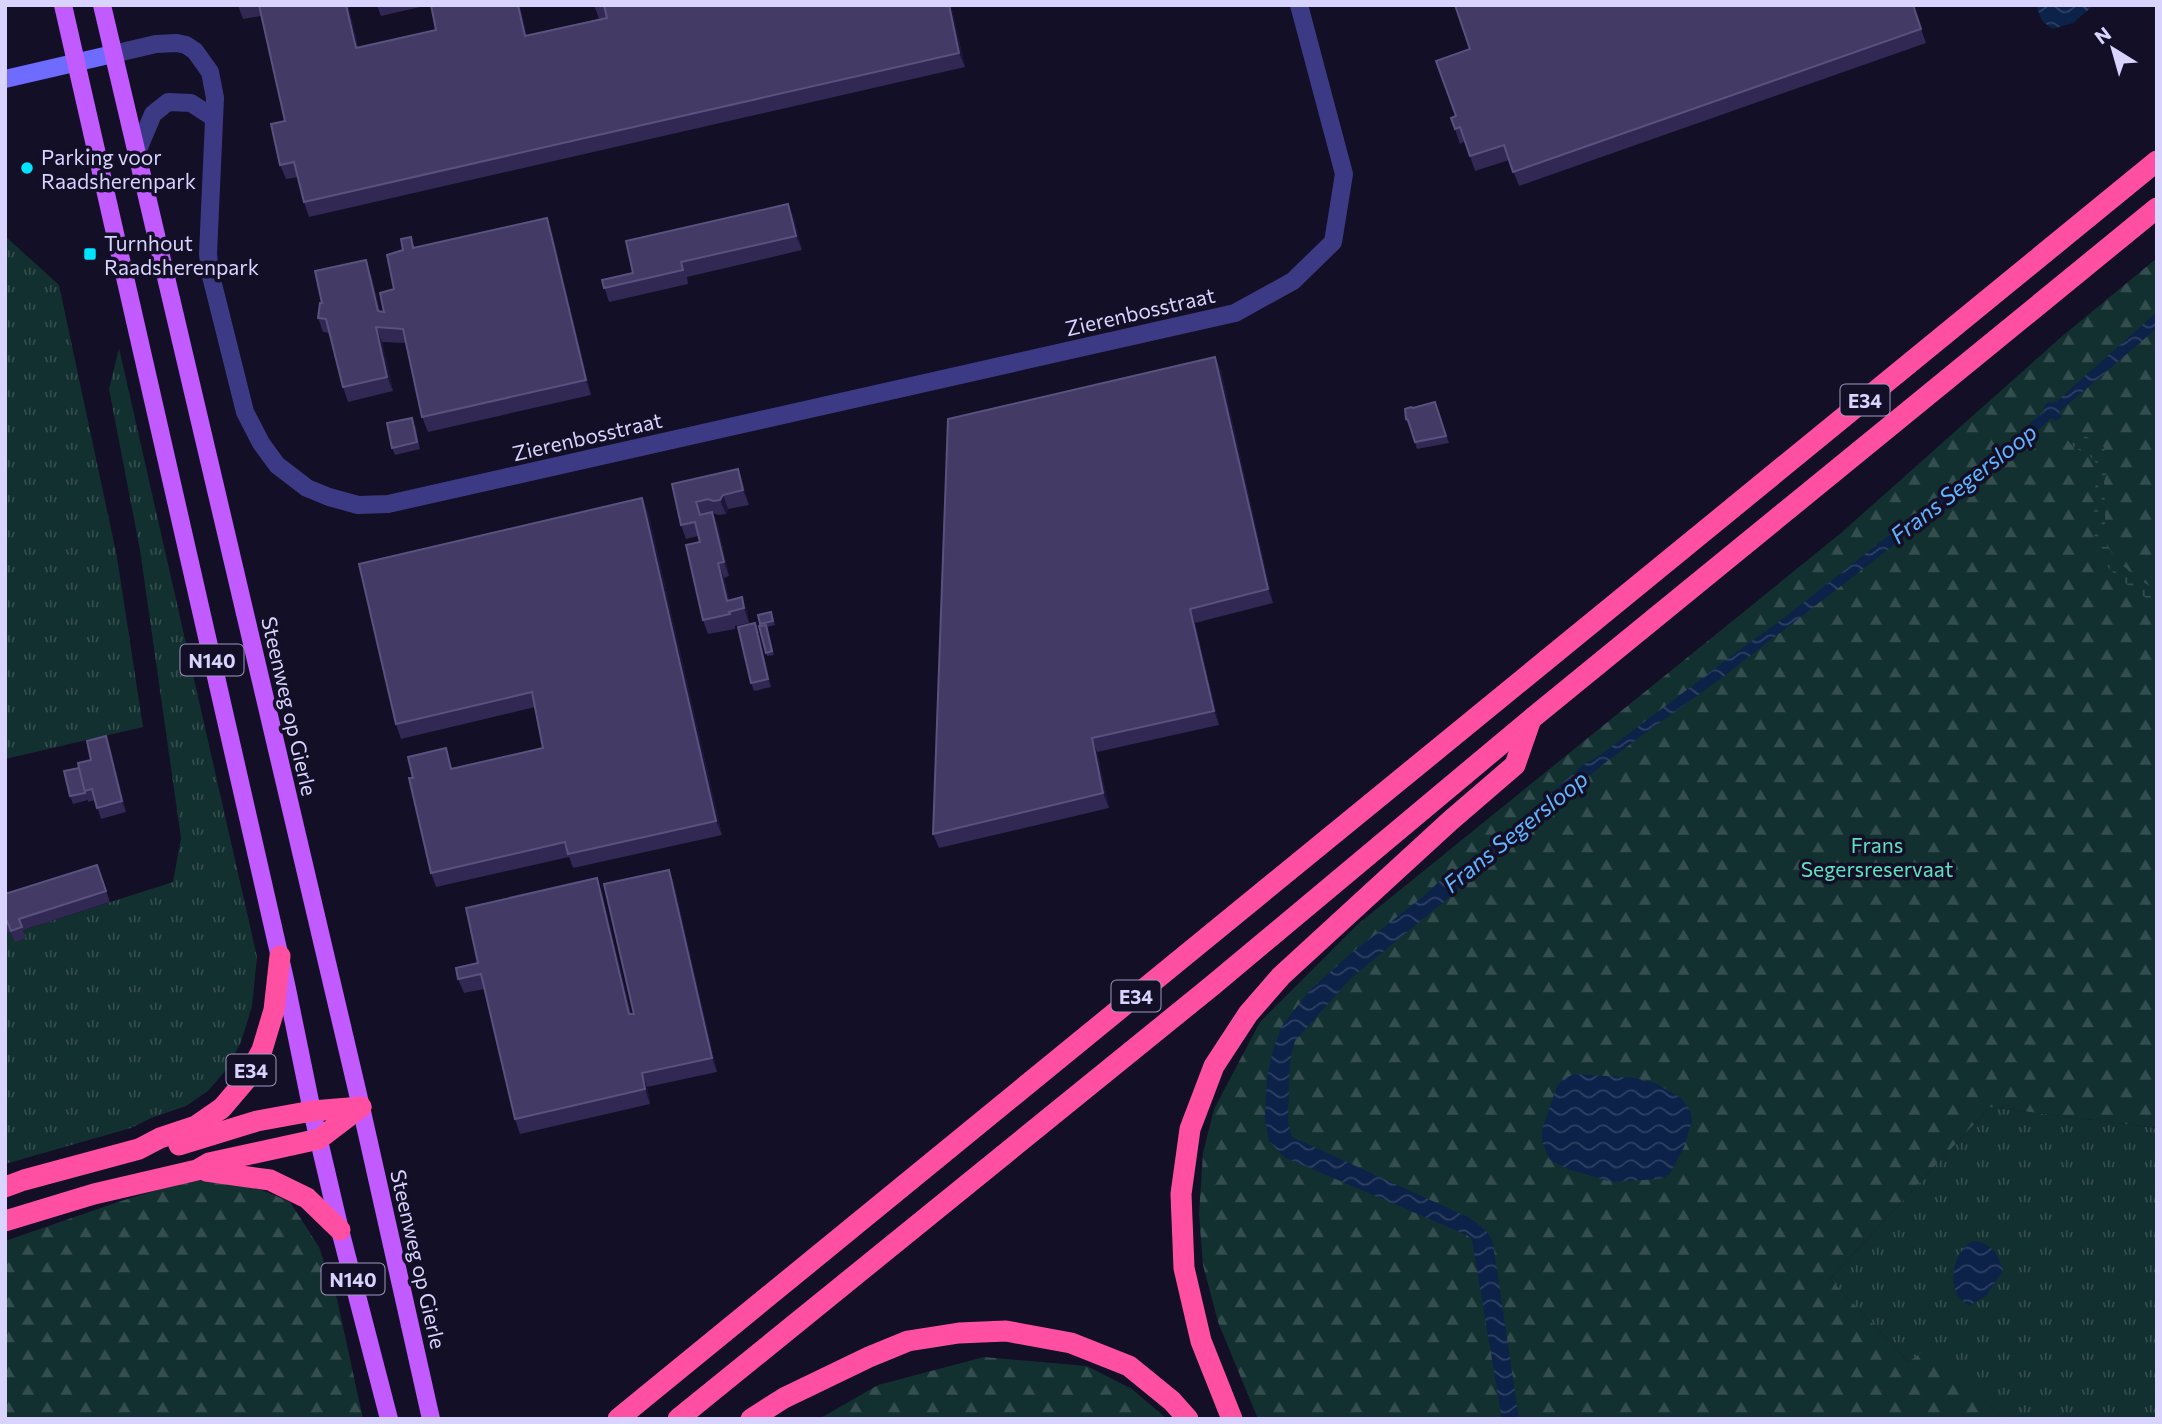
<svg xmlns="http://www.w3.org/2000/svg" width="2162" height="1424" viewBox="0 0 2162 1424" font-family="Commissioner,sans-serif">
  <defs>
    <pattern id="grass-tufts" width="24" height="20" patternUnits="userSpaceOnUse" patternTransform="scale(1.75)"><rect width="24" height="20" fill="#12302f"/><path d="M3 7l-1-3M5 7V3M7 7l1-3M15 17l-1-3M17 17v-4M19 17l1-3" fill="none" stroke="#344d4e"/></pattern>
    <pattern id="forest-firs" width="22" height="20" patternUnits="userSpaceOnUse" patternTransform="scale(1.75)"><rect width="22" height="20" fill="#12302f"/><path d="M5 1l3.5 6h-7zM16 11l3.5 6h-7z" fill="#344d4e"/></pattern>
    <pattern id="wetland-marsh" width="20" height="14" patternUnits="userSpaceOnUse" patternTransform="scale(1.75)"><rect width="20" height="14" fill="#12302f"/><path d="M1 5h8M5 5V1M11 12h8M15 12V8" fill="none" stroke="#344d4e"/></pattern>
    <pattern id="water-waves" width="16" height="10" patternUnits="userSpaceOnUse" patternTransform="scale(1.75)"><rect width="16" height="10" fill="#0c2248"/><path d="M0 5q4-4 8 0t8 0" fill="none" stroke="#2f4163"/></pattern>
  </defs>
  <rect width="100%" height="100%" fill="#130f26"/>
  <g fill="url(#grass-tufts)">
    <polygon points="5,236 59,285 117,557 143,727 5,759"/>
    <polygon points="119,348 257,957 252,1006 241,1042 227,1069 208,1091 186,1106 151,1118 131,1128 5,1164 5,933 10,932 15,941 25,938 23,930 173,882 181,838 140,550 109,389"/>
    <polygon points="1990,1107 2157,1128 2157,1419 2004,1419 1930,1346 1909,1362 1830,1279"/>
  </g>
  <g fill="url(#forest-firs)">
    <polygon points="2157,258 2157,1128 1990,1107 1830,1279 1909,1362 1930,1345 2004,1419 1258,1419 1218,1322 1203,1265 1199,1214 1203,1153 1214,1109 1260,1022 1358,924 1841,533 2060,338"/>
    <polygon points="237,1179 290,1202 319,1247 337,1299 363,1419 5,1419 5,1241 118,1202 186,1181"/>
    <polygon points="984,1357 1087,1366 1132,1389 1167,1419 819,1419 878,1385"/>
  </g>
  <path fill="url(#wetland-marsh)" d="M2073,429L2104,447L2107,470L2104,482L2106,544C2118,565 2137,578 2157,591V606C2140,593 2108,574 2099,554C2089,532 2096,489 2097,465C2089,449 2071,453 2065,434Z"/>
  <g fill="url(#water-waves)">
    <polygon points="2036,5 2094,5 2073,23 2052,29 2042,21"/>
    <polygon points="2157,312 2157,328 2059,412 2062,417 2056,421 2051,418 2016,451 1724,676 1610,759 1469,871 1457,891 1351,978 1295,1041 1291,1055 1289,1076 1288,1122 1292,1137 1472,1219 1488,1233 1493,1243 1519,1419 1502,1419 1472,1240 1467,1235 1284,1157 1269,1141 1265,1120 1267,1077 1273,1050 1282,1026 1291,1014 1311,989 1355,950 1426,894 1443,878 1471,860 1517,823 1582,766 1603,753 1749,643 1780,621 1959,480 1987,462 2044,411 2044,407 2048,402 2052,403 2057,401"/>
    <polygon points="1576,1074 1636,1078 1655,1083 1681,1098 1690,1110 1692,1121 1684,1147 1669,1175 1660,1179 1612,1182 1568,1169 1550,1160 1542,1142 1542,1130 1557,1086 1566,1077"/>
    <path d="M1974,1241C1991,1243 1998,1254 2003,1270L1986,1296L1970,1305C1944,1296 1951,1249 1974,1241Z"/>
  </g>
  <g fill="none" stroke-linecap="round" stroke-linejoin="round">
    <g stroke="#3d3a85" stroke-width="18">
      <polyline points="113,54 156,44 177,43 186,45 195,51 210,72 215,98 208,254 210,272 245,412 261,443 277,465 307,488 329,497 358,505 388,504 1235,313 1293,281 1333,242 1344,174 1299,5"/>
      <polyline points="137,152 153,114 168,102 191,103 214,118"/>
    </g>
    <polyline stroke="#6f6bff" stroke-width="18" points="5,79 113,54"/>
    <g stroke="#c25bff" stroke-width="18">
      <polyline points="63,5 286,984 312,1111 340,1230 389,1419"/>
      <polyline points="102,5 361,1107 431,1419"/>
    </g>
    <g stroke="#ff4fa3" stroke-width="21">
      <polyline points="179,1145 257,1121 312,1111 361,1107"/>
      <polyline points="206,1171 270,1180 307,1198 340,1230"/>
      <polyline points="5,1187 24,1180 139,1149 160,1138 196,1126 222,1108 245,1081 262,1050 274,1010 280,956"/>
      <polyline points="5,1221 94,1194 197,1170 209,1163 319,1139 361,1107"/>
      <polyline points="618,1419 2157,161"/>
      <polyline points="678,1419 1213,985 1530,720 2157,208"/>
      <polyline points="751,1419 784,1398 869,1357 908,1341 959,1333 1006,1331 1071,1343 1129,1366 1172,1401 1188,1419"/>
      <polyline points="1232,1419 1201,1341 1184,1268 1181,1194 1190,1129 1214,1066 1248,1014 1281,976 1450,821 1515,765 1530,722"/>
    </g>
  </g>
  <g fill="#312854">
    <polygon points="238,5 348,5 358,47 527,35 599,19 594,5 585,7 584,5 951,5 965,67 309,217 304,202 298,177 286,179 280,165 285,121 261,16 243,19"/>
    <polygon points="377,5 429,5 381,16"/>
    <polygon points="1913,5 1926,43 1519,186 1509,160 1475,171 1465,141 1460,144 1451,118"/>
    <polygon points="788,204 794,219 802,250 687,277 688,284 609,302 602,280 633,273"/>
    <polygon points="552,232 591,395 428,432 422,417 406,343 382,342 393,391 348,402 343,387 330,333 323,332 318,318 322,303 371,274 380,311 384,312 394,289 403,250 411,237 415,248"/>
    <polygon points="1215,357 1221,371 1273,603 1195,623 1219,725 1097,752 1109,808 939,848 933,834"/>
    <polygon points="1435,402 1449,443 1417,449 1410,427 1409,427 1406,419 1413,408"/>
    <polygon points="415,425 420,449 395,455 392,448"/>
    <polygon points="738,469 749,505 728,509 726,514 718,515 713,513 718,527 729,576 724,578 729,600 742,597 747,612 749,623 735,626 735,629 708,634 703,620 700,542 698,536 686,539 681,525 672,484"/>
    <polygon points="648,512 722,835 573,868 569,857 436,887 431,873 413,778 446,748 452,769 543,748 535,707 401,739 396,724"/>
    <polygon points="771,612 775,625 767,627 774,655 767,656 758,615"/>
    <polygon points="758,630 771,687 754,691 751,683"/>
    <polygon points="110,747 126,812 101,819 95,800 88,802 88,800 73,804 70,796 79,768"/>
    <polygon points="97,865 110,902 23,930 26,938 15,942 10,932 5,933 5,894"/>
    <polygon points="669,870 674,884 717,1072 647,1087 650,1104 520,1134 515,1119 484,989 464,993 458,979 478,963 602,893 631,1014 634,1014"/>
  </g>
  <g fill="#1d163a">
    <polygon points="346,5 348,5 361,62 356,48"/>
    <polygon points="518,5 520,5 531,50 525,36"/>
    <polygon points="949,5 951,5 965,67 959,53"/>
    <polygon points="788,204 794,219 802,250 796,236"/>
    <polygon points="547,218 552,232 591,395 586,380"/>
    <polygon points="366,260 371,274 383,325 378,311"/>
    <polygon points="376,327 382,342 393,391 387,377"/>
    <polygon points="1215,357 1221,371 1273,603 1268,589"/>
    <polygon points="738,469 743,483 749,505 743,490"/>
    <polygon points="723,495 728,509 726,514 720,500"/>
    <polygon points="642,498 648,512 722,835 716,821"/>
    <polygon points="712,512 718,527 729,576 724,562"/>
    <polygon points="718,563 724,578 731,611 727,601"/>
    <polygon points="742,597 747,612 749,623 744,608"/>
    <polygon points="1190,609 1195,623 1219,725 1214,711"/>
    <polygon points="755,623 758,630 771,687 768,679"/>
    <polygon points="106,736 110,747 126,812 122,801"/>
    <polygon points="1092,738 1097,752 1109,808 1103,793"/>
    <polygon points="669,870 674,884 717,1072 712,1058"/>
    <polygon points="597,878 602,893 634,1029 629,1014"/>
    <polygon points="642,1073 647,1087 650,1104 645,1089"/>
  </g>
  <g fill="#433a66" stroke="#5a527e" stroke-width="2">
    <polygon points="259,5 346,5 356,48 436,30 431,5 518,5 525,36 607,18 604,5 949,5 959,53 304,202 294,162 280,165 271,124 285,121"/>
    <polygon points="1455,5 1913,5 1921,29 1513,172 1504,145 1470,156 1460,127 1455,129 1451,118 1456,116 1436,61 1470,49"/>
    <polygon points="788,204 796,236 681,262 683,270 604,288 602,280 633,273 626,241"/>
    <polygon points="547,218 586,380 422,417 403,329 376,327 387,377 343,387 326,319 318,318 320,303 322,303 315,271 366,260 378,311 384,312 380,293 394,289 387,255 403,250 401,239 411,237 413,248"/>
    <polygon points="1215,357 1268,589 1190,609 1214,711 1092,738 1103,793 933,834 948,419"/>
    <polygon points="1435,402 1446,436 1415,442 1408,420 1406,419 1405,409 1411,407 1413,408"/>
    <polygon points="412,418 417,442 392,448 387,423"/>
    <polygon points="738,469 743,490 723,495 720,500 713,501 708,499 696,502 700,515 712,512 724,562 718,563 727,601 742,597 744,608 729,612 730,614 703,620 686,545 700,542 695,522 681,525 672,484"/>
    <polygon points="642,498 716,821 568,854 565,842 431,873 409,778 413,778 408,757 446,748 451,769 543,748 532,692 396,724 359,564"/>
    <polygon points="771,612 773,621 760,624 758,615"/>
    <polygon points="755,623 768,679 751,683 738,627"/>
    <polygon points="766,625 772,651 766,653 759,626"/>
    <polygon points="106,736 122,801 97,808 92,789 84,791 78,763 91,760 87,741"/>
    <polygon points="79,768 85,793 70,796 64,771"/>
    <polygon points="97,865 106,891 19,919 22,927 11,931 7,921 5,921 5,894"/>
    <polygon points="669,870 712,1058 642,1073 645,1089 515,1119 481,974 458,979 456,968 478,963 466,908 597,878 629,1014 634,1014 604,884"/>
  </g>
  <g fill="#00e5ff" stroke="#130f26" stroke-width="2.5">
    <circle cx="27" cy="168" r="7"/>
    <rect x="83" y="247" width="14" height="14" rx="3.5"/>
  </g>
  <g text-anchor="middle" dominant-baseline="central" stroke-width="7" stroke-linejoin="round" paint-order="stroke">
    <g fill="#130f26" stroke="#9e99be" stroke-width="2">
      <rect x="1840.5" y="384.5" width="49" height="31" rx="5"/>
      <rect x="180.5" y="644.5" width="63" height="31" rx="5"/>
      <rect x="1111.5" y="980.5" width="49" height="31" rx="5"/>
      <rect x="226.5" y="1054.5" width="49" height="31" rx="5"/>
      <rect x="321.5" y="1263.5" width="63" height="31" rx="5"/>
    </g>
    <g font-size="19" font-weight="bold" fill="#d9d4ff">
      <text x="1865" y="400">E34</text>
      <text x="212" y="660">N140</text>
      <text x="1136" y="996">E34</text>
      <text x="251" y="1070">E34</text>
      <text x="353" y="1279">N140</text>
    </g>
    <g font-size="21" fill="#d9d4ff" stroke="#130f26" text-anchor="start">
      <text x="41" y="156">Parking voor<tspan x="41" dy="24">Raadsherenpark</tspan></text>
      <text x="104" y="242">Turnhout<tspan x="104" dy="24">Raadsherenpark</tspan></text>
    </g>
    <g font-size="21" fill="#d9d4ff" stroke="#130f26">
      <text transform="translate(1140 311) rotate(-13)">Zierenbosstraat</text>
      <text transform="translate(587 436) rotate(-13)">Zierenbosstraat</text>
      <text transform="translate(290 706) rotate(77)">Steenweg op Gierle</text>
      <text transform="translate(419 1259) rotate(77)">Steenweg op Gierle</text>
    </g>
    <g font-size="21" fill="#5fe0c0" stroke="#130f26">
      <text x="1877" y="844">Frans<tspan x="1877" dy="24">Segersreservaat</tspan></text>
    </g>
    <g font-size="23" font-style="italic" fill="#62b6ff" stroke="#130f26">
      <text transform="translate(1963 483) rotate(-38)">Frans Segersloop</text>
      <text transform="translate(1515 831) rotate(-39)">Frans Segersloop</text>
    </g>
  </g>
  <rect width="2162" height="1424" fill="none" stroke="#d9d4ff" stroke-width="14"/>
  <g transform="translate(2113 49) rotate(323)" stroke="#130f26" stroke-width="5" paint-order="stroke">
  <path d="M0-5L12 26L0 18L-12 26Z" fill="#d9d4ff"/>
  <text y="-10" font-size="19" font-weight="bold" text-anchor="middle" fill="#d9d4ff">N</text>
  </g>
</svg>
